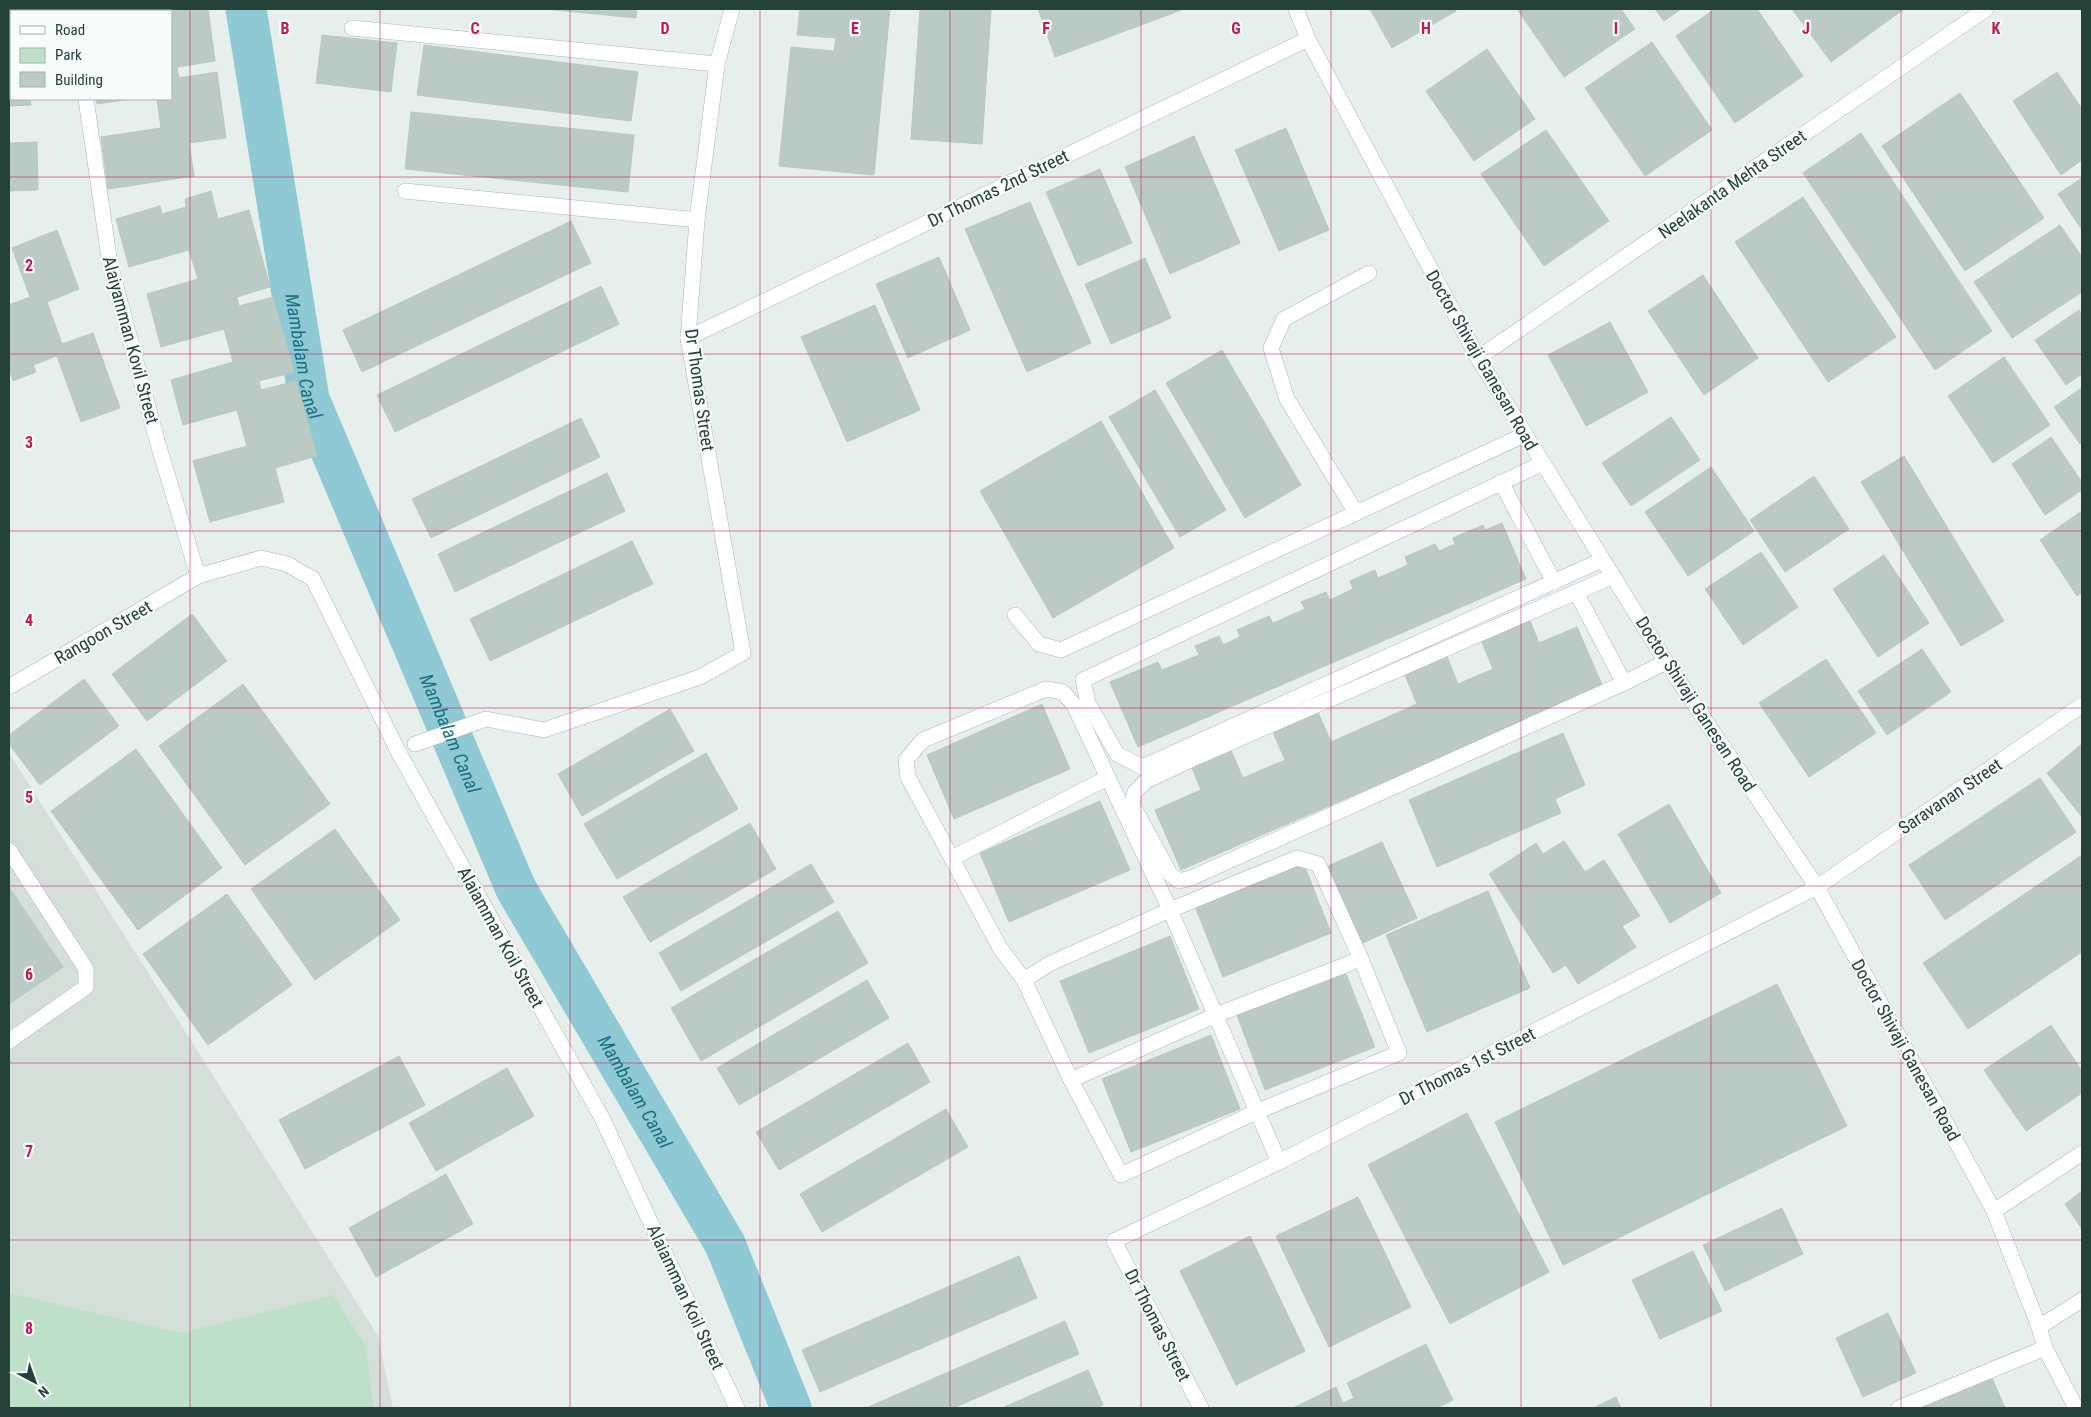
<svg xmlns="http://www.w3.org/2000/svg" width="2091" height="1417" viewBox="0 0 2091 1417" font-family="'Roboto Condensed',sans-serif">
  <rect width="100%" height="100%" fill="#e6efeb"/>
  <polygon fill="#d4dfda" points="9,753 378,1336 393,1408 9,1408"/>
  <polygon fill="#bfe0c8" points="9,1293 181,1333 333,1295 366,1346 374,1408 9,1408"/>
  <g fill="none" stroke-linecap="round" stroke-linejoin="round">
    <path stroke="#8ec9d4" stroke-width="41" id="s1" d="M246,9L309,399L516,889L725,1244L791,1408"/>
  </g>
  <g fill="#bbcac4" stroke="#b8c9c2">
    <polygon points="9,9 32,9 32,11 11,11 11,18 9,18"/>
    <polygon points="101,9 208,9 215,61 177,67 179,78 217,72 226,138 189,143 194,176 108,189 101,137 161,128 157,99 171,99 171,11 163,11 163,9 145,11 102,11"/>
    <polygon points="545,9 637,9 636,18"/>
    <polygon points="800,9 890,9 874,175 779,166 791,47 834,51 836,38 797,35"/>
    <polygon points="920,9 991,9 982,144 911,139"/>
    <polygon points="1038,9 1184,9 1055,57"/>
    <polygon points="1370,9 1455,9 1456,11 1392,48"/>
    <polygon points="1517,9 1621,9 1635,29 1564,77"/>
    <polygon points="1655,9 1681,9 1664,21"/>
    <polygon points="1715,9 1757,9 1803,76 1735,123 1676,36"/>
    <polygon points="1792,9 1904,9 1831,62"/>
    <polygon points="322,35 397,43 391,92 316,83"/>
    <polygon points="1652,42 1712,130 1645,176 1585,88"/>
    <polygon points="424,45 638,72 631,121 417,95"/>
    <polygon points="1487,49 1535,119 1474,161 1426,91"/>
    <polygon points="11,54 11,99 30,99 31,105 9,106 9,55"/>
    <polygon points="2057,72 2082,109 2082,160 2061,175 2013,101"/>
    <polygon points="1960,93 2044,218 1965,271 1882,146"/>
    <polygon points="96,99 131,99 97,104"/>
    <polygon points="411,112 634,135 628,192 405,169"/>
    <polygon points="1286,128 1329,230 1279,251 1235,150"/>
    <polygon points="1546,130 1609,221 1544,266 1481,174"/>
    <polygon points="1861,133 1992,331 1935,370 1803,173"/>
    <polygon points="1194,136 1240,243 1170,274 1125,167"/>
    <polygon points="37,142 38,190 9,191 9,143"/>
    <polygon points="1100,169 1132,243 1078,266 1046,192"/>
    <polygon points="2082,178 2082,230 2058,194"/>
    <polygon points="211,191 218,219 249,210 270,287 237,297 239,306 273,297 294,372 259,381 261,390 296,381 317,456 275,468 284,502 210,522 193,461 247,446 237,410 183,425 171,380 233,362 224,329 161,347 147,294 198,279 189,250 129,267 116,219 160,206 162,214 186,207 185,199"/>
    <polygon points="1803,197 1896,337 1828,382 1735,242"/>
    <polygon points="1030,202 1091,343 1027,372 965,229"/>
    <polygon points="571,221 591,263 362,372 343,330"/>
    <polygon points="2060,225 2082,257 2082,292 2012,338 1974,282"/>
    <polygon points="57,230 79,289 47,302 62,344 93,333 120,408 81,422 57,356 33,365 36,372 13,381 9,368 9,305 30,297 12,248"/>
    <polygon points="939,257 970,330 908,358 876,284"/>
    <polygon points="1145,258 1171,318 1111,344 1085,284"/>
    <polygon points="1703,275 1758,358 1704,395 1648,311"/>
    <polygon points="601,286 619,324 395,432 377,395"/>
    <polygon points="875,305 920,410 847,442 801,337"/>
    <polygon points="2079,310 2082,315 2082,374 2066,385 2035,340"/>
    <polygon points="1610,322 1648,392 1586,426 1548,355"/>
    <polygon points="1222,350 1301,485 1245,518 1166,383"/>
    <polygon points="2004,357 2050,425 1993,463 1948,396"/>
    <polygon points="2082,388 2082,442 2080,444 2054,407"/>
    <polygon points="1155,390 1226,510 1180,537 1109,417"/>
    <polygon points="1671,417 1700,460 1631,506 1602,463"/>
    <polygon points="581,418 600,457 431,538 412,499"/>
    <polygon points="1101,421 1174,548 1053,618 980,491"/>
    <polygon points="2051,437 2082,482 2082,490 2045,515 2012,464"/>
    <polygon points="1904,456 2004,621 1961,646 1861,482"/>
    <polygon points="1711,467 1754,531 1688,576 1645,512"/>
    <polygon points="607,473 625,511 455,592 438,554"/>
    <polygon points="1814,476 1849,529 1785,572 1750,520"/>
    <polygon points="2082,511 2082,593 2077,596 2040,540"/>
    <polygon points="1502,523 1526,579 1138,747 1110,682 1158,662 1162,670 1199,655 1195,646 1219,636 1223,645 1240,637 1237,630 1269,616 1273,623 1305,609 1301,602 1326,592 1330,600 1353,589 1350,581 1375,570 1378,578 1408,565 1405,557 1435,544 1439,551 1455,544 1453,538 1483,525 1485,530"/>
    <polygon points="632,541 653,584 490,661 470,619"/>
    <polygon points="1761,552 1798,607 1743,645 1705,589"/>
    <polygon points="1884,555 1929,623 1878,657 1833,589"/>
    <polygon points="192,614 227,661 147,721 112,674"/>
    <polygon points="1529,618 1539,643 1577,627 1603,687 1181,870 1155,810 1201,790 1191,765 1230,748 1243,778 1285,760 1272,730 1317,710 1331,742 1417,704 1404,673 1446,654 1458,684 1493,669 1481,640"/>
    <polygon points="1922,649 1951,692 1887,735 1858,691"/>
    <polygon points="1826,659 1876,733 1809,777 1759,703"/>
    <polygon points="84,679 119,726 40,785 9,744 9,735"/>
    <polygon points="243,684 330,804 245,865 159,746"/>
    <polygon points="1042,704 1070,769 954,819 927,755"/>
    <polygon points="670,709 694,751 582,816 558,774"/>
    <polygon points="1563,733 1585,785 1555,799 1561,813 1437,867 1409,800"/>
    <polygon points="2082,744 2082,817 2047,773"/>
    <polygon points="136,749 222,868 138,930 51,811"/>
    <polygon points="706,753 738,809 617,879 584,824"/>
    <polygon points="2040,778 2076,832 1945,920 1909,865"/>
    <polygon points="1100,801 1130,870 1009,922 980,853"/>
    <polygon points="1669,804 1721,893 1670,923 1618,834"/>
    <polygon points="750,823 776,869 650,942 623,897"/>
    <polygon points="335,829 400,920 315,980 251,889"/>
    <polygon points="1564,841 1585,872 1604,860 1640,916 1622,926 1636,947 1578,984 1566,965 1553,973 1489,874 1536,843 1543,854"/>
    <polygon points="1382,842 1417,918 1363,943 1328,866"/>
    <polygon points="2082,855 2082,952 1968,1029 1923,963"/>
    <polygon points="1303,862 1331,933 1223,977 1195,906"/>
    <polygon points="811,864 834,902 681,991 659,953"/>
    <polygon points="9,887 63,967 9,1004"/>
    <polygon points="1488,891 1530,988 1427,1032 1386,935"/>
    <polygon points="227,894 292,985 208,1045 143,954"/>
    <polygon points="838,911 868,963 701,1061 671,1008"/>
    <polygon points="1170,936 1199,1009 1089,1053 1060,981"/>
    <polygon points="1346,974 1375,1047 1265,1090 1237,1015"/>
    <polygon points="867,980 889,1018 739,1105 717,1068"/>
    <polygon points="1777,984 1847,1126 1563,1265 1495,1122"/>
    <polygon points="2051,1025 2082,1071 2082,1093 2026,1131 1984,1070"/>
    <polygon points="1211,1035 1240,1109 1131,1152 1102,1079"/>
    <polygon points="908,1043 930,1082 779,1170 756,1132"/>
    <polygon points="399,1056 425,1105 305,1169 279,1120"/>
    <polygon points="507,1068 534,1116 436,1171 409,1123"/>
    <polygon points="946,1109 968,1147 822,1232 800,1194"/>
    <polygon points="1467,1113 1549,1272 1450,1324 1368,1165"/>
    <polygon points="446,1174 473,1224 376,1277 349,1228"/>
    <polygon points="2082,1191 2082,1229 2065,1204"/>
    <polygon points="1358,1197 1411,1307 1329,1347 1276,1236"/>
    <polygon points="1782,1208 1803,1254 1725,1291 1703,1245"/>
    <polygon points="1250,1236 1305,1351 1236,1385 1180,1271"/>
    <polygon points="1693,1251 1722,1311 1660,1339 1632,1280"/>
    <polygon points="1019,1256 1037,1298 820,1392 802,1350"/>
    <polygon points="1888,1313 1916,1373 1863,1397 1836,1338"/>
    <polygon points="1065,1321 1079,1354 953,1408 866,1408"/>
    <polygon points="1426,1344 1453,1400 1437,1408 1293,1408 1336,1387 1343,1403 1354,1398 1347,1383"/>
    <polygon points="1088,1370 1103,1405 1096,1408 1002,1408"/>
    <polygon points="1991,1376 2005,1408 1916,1408"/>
    <polygon points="1616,1397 1621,1408 1593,1408"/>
  </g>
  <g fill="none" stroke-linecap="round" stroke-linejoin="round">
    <g stroke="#a8b8b2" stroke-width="16">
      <g id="minor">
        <polyline points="73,9 73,11"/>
        <polyline points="1296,9 1308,39 1478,358 1666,662 1817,887 1994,1211 2039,1327 2045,1348 2076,1408"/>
        <polyline points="352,28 717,64"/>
        <polyline points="86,99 110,264 158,444 198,576"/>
        <polyline points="405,191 697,220"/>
        <polyline points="688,338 1308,39"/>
        <polyline points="1478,358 1986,9"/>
        <polyline points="1541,464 1083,680 1088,703 1117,754 1142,767 1602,560"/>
        <polyline points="1501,482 1554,582"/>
        <polyline points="1356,513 1287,399 1271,348 1284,319 1369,273"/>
        <polyline points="1613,576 1197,757 1146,781 1135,792 1132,804 1170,874 1179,881 1191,878 1624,683 1666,662"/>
        <polyline points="1576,592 1624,683"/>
        <polyline points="1015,615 1039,644 1061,650 1524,435"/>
        <polyline points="9,687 198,576 261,558 287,564 313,579 399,753 602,1118 737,1408"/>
        <polyline points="415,744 486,719 544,730 700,677 743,653 688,338 697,220 717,64 732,9"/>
        <polyline points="9,850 86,969 86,987 9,1041"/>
        <polyline points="952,858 1107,778"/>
        <polygon points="1297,858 1318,864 1361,959 1399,1053 1256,1112 1121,1175 1071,1080 1024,980 1049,964 1170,910"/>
        <polyline points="1024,980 1000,948 908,777 906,760 923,740 1046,689 1063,692 1074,705 1170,910 1279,1162"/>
        <polyline points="1071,1080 1216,1015 1361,959"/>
        <polyline points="1994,1211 2082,1153"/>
        <polyline points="2039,1327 2082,1300"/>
        <polyline points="1201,1408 1114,1241 1279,1162 1817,887 2082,705"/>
        <polyline points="1899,1408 2045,1348"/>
      </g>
    </g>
    <use href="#minor" stroke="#fff" stroke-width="15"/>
  </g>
  <path fill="none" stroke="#c2185b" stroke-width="1" stroke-opacity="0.55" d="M190,9V1408M380,9V1408M570,9V1408M760,9V1408M950,9V1408M1141,9V1408M1331,9V1408M1521,9V1408M1711,9V1408M1901,9V1408M9,177H2082M9,354H2082M9,531H2082M9,708H2082M9,886H2082M9,1063H2082M9,1240H2082"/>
  <g text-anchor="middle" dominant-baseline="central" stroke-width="4.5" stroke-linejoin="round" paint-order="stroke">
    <g font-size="18" fill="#24423a" stroke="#f7fbf9">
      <text transform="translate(1732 184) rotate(-35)">Neelakanta Mehta Street</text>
      <text transform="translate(998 188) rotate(-26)">Dr Thomas 2nd Street</text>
      <text transform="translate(131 340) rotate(75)">Alaiyamman Kovil Street</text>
      <text transform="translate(1482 360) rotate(60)">Doctor Shivaji Ganesan Road</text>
      <text transform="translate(700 390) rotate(82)">Dr Thomas Street</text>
      <text transform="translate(103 632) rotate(-30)">Rangoon Street</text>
      <text transform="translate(1696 704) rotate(57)">Doctor Shivaji Ganesan Road</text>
      <text transform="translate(1950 796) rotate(-34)">Saravanan Street</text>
      <text transform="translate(501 937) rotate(61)">Alaiamman Koil Street</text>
      <text transform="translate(1906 1050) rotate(61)">Doctor Shivaji Ganesan Road</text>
      <text transform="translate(1467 1066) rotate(-27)">Dr Thomas 1st Street</text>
      <text transform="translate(686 1297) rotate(65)">Alaiamman Koil Street</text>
      <text transform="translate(1158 1325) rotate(63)">Dr Thomas Street</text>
    </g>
    <g font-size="19" font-style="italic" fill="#1c6f80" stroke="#f7fbf9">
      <text stroke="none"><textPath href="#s1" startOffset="352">Mambalam Canal</textPath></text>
      <text stroke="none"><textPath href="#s1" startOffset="758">Mambalam Canal</textPath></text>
      <text stroke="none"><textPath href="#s1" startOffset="1162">Mambalam Canal</textPath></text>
    </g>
  </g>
  <g font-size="16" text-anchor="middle" font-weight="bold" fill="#c2185b" stroke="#f7fbf9" stroke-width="4.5" stroke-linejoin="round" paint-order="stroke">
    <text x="285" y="34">B</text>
    <text x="475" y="34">C</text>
    <text x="665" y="34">D</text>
    <text x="855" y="34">E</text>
    <text x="1046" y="34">F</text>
    <text x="1236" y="34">G</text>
    <text x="1426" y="34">H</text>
    <text x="1616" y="34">I</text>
    <text x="1806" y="34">J</text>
    <text x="1996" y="34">K</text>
    <text x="29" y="271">2</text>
    <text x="29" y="448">3</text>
    <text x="29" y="626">4</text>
    <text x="29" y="803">5</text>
    <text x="29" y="980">6</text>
    <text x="29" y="1157">7</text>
    <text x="29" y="1334">8</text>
  </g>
  <rect width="2091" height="1417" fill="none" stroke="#24423a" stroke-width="20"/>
  <rect x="10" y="10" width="162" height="90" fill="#f7fbf9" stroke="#a3b1ad"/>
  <rect x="20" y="26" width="25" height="8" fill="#ffffff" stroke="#a3b1ad"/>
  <text x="55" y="35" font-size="15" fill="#24423a">Road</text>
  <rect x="20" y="48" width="25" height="15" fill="#bfe0c8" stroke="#a3b1ad"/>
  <text x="55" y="60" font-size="15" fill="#24423a">Park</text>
  <rect x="20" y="72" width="25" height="15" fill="#bbcac4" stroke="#a3b1ad"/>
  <text x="55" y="85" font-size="15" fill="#24423a">Building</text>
  <g transform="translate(35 1382) rotate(139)" stroke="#f7fbf9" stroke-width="4" paint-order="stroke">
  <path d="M0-4L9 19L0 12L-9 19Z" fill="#24423a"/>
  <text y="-8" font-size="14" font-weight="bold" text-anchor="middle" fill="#24423a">N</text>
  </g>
</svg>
